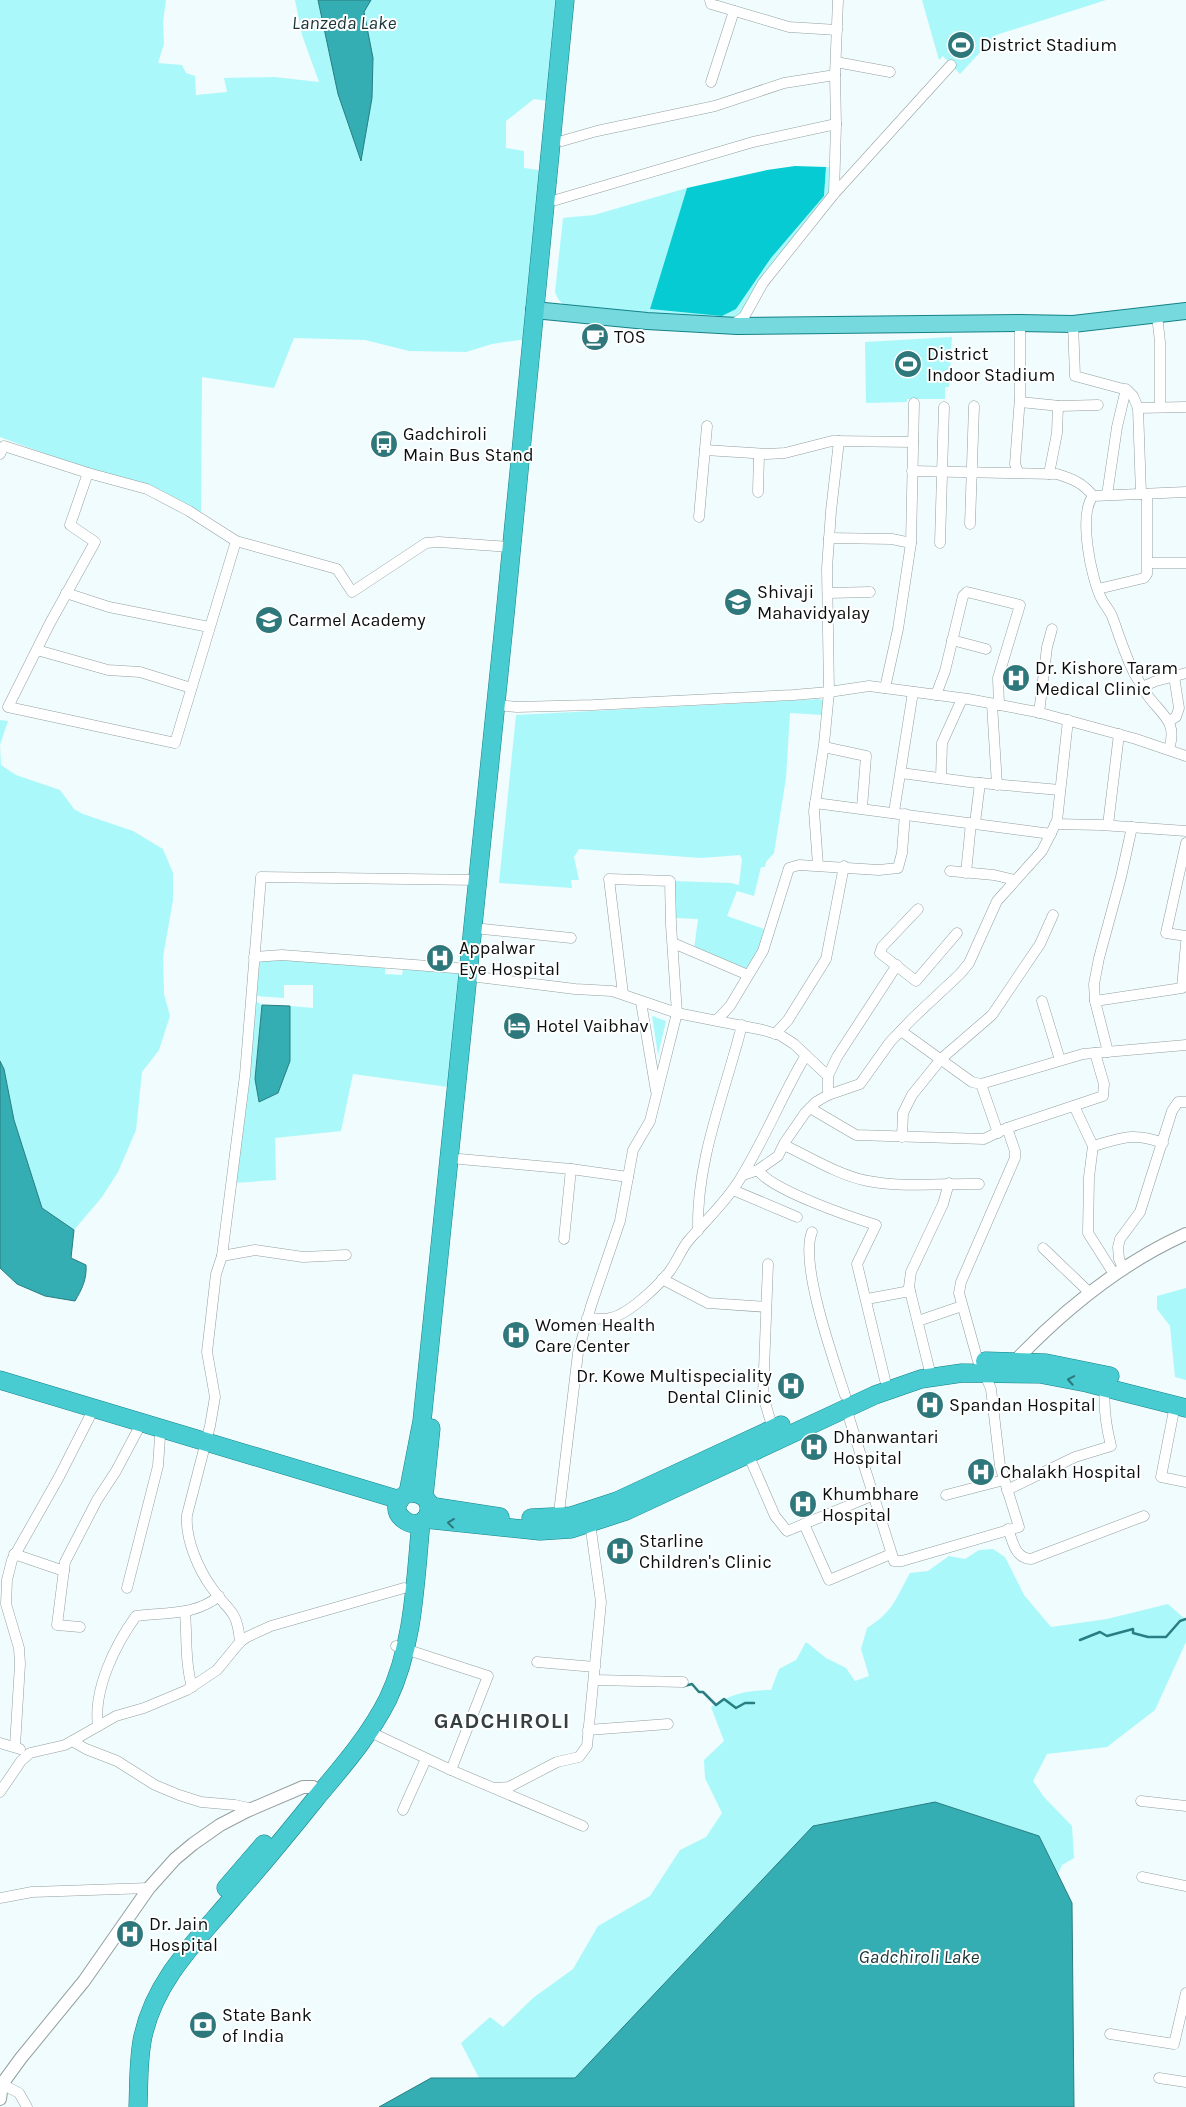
<svg xmlns="http://www.w3.org/2000/svg" width="1186" height="2107" viewBox="0 0 1186 2107" font-family="Karla,sans-serif">
  <rect width="100%" height="100%" fill="#f0fcfd"/>
  <g fill="#abf8fb">
    <polygon points="0,0 166,0 163,23 164,44 158,63 182,65 186,73 195,76 196,95 227,92 224,78 274,77 319,82 302,35 295,0 564,0 555,102 534,99 506,121 506,148 524,151 524,168 545,171 533,338 492,344 466,352 409,351 365,340 294,338 274,388 202,377 201,512 148,485 81,467 0,437"/>
    <polygon points="922,0 1106,0 996,35 960,74 943,56 939,60"/>
    <path d="M826,167H831L828,200L774,261L742,315L732,320L567,306C560,303 558,299 555,292L563,218L594,215L687,188L650,309H736L771,258L824,196Z"/>
    <polygon points="952,337 949,387 945,387 945,399 907,399 907,402 866,403 865,342"/>
    <polygon points="819,699 823,700 823,715 790,713 786,778 774,853 766,862 765,867 761,867 754,896 737,891 727,916 767,930 765,938 747,971 694,949 698,919 675,918 674,881 731,883 739,885 742,859 740,855 701,858 579,849 574,857 579,880 571,880 572,888 499,883 516,715"/>
    <polygon points="0,720 8,721 0,745 1,765 16,775 60,790 74,809 83,814 133,831 163,849 173,873 173,900 163,957 164,994 170,1016 159,1050 142,1072 136,1130 118,1172 102,1197 74,1230 42,1208 14,1120 4,1069 0,1061"/>
    <polygon points="282,958 385,967 385,974 402,975 403,969 465,974 448,1087 353,1074 341,1131 275,1138 276,1180 234,1183 249,1075 256,1001 262,1005 255,1079 259,1102 290,1061 290,1006 313,1008 313,985 284,985 284,998 256,996 260,961"/>
    <polygon points="652,1016 666,1021 658,1055"/>
    <polygon points="1186,1288 1186,1380 1175,1377 1170,1326 1157,1309 1157,1296"/>
    <path d="M993,1549L1005,1557L1024,1595L1051,1627L1107,1619L1168,1604L1186,1620V1642L1155,1710L1107,1747L1047,1754L1033,1781L1044,1797L1072,1826L1074,1858L1062,1865L1058,1874L1039,1836L813,1826L575,2078H479L461,2043L490,2017L503,2027L533,1998L573,1969L598,1926L650,1896L680,1850L706,1837L722,1813L705,1778L704,1760L724,1741L711,1707C730,1694 748,1690 771,1690L779,1669L796,1660L806,1642L826,1658L846,1668L855,1681L869,1676L861,1649L867,1628C893,1612 896,1598 910,1573L928,1571L949,1556L965,1559L979,1550Z"/>
  </g>
  <polygon fill="#06cbd3" points="795,166 826,167 824,196 771,258 736,309 722,316 650,309 687,188 767,170"/>
  <g fill="#34adb3" stroke="#287e82">
    <polygon points="318,0 371,0 364,12 373,58 372,98 361,161 338,94"/>
    <polygon points="262,1005 290,1006 290,1061 278,1093 259,1102 255,1079"/>
    <path d="M0,1061L4,1069L14,1120L42,1208L74,1230L71,1258L86,1265C87,1279 82,1289 75,1301L45,1296L17,1284L0,1268Z"/>
    <polygon points="935,1802 1039,1836 1072,1903 1074,2107 379,2107 431,2078 575,2078 813,1826"/>
  </g>
  <g fill="none" stroke-linecap="round" stroke-linejoin="round">
    <g stroke="#287e82" stroke-width="2.5">
      <polyline points="1080,1640 1100,1632 1107,1636 1133,1629 1133,1633 1148,1637 1166,1637 1180,1621 1186,1619"/>
      <polyline points="684,1686 692,1684 699,1692 703,1692 716,1705 724,1699 736,1708 745,1703 754,1703"/>
    </g>
    <g stroke="#949f9f" stroke-width="11">
      <g id="minor">
        <polyline points="710,0 711,4 789,27 837,30"/>
        <polyline points="836,62 890,72"/>
        <polyline points="711,82 734,11"/>
        <polyline points="836,124 835,75 838,0"/>
        <polyline points="562,141 597,131 715,106 784,83 835,75"/>
        <polyline points="556,200 753,142 836,124 834,194"/>
        <polyline points="1157,315 1160,342 1160,407"/>
        <polyline points="1073,324 1075,376 1127,390 1133,396 1138,408 1141,494"/>
        <polyline points="732,325 744,317 763,283 834,194 951,65"/>
        <polyline points="1020,402 1060,406 1098,405"/>
        <polyline points="1138,408 1186,407"/>
        <polyline points="705,450 767,454 785,453 832,441 913,442"/>
        <polyline points="0,454 4,446 88,473 70,525 95,542 50,623 8,707 175,743 236,541"/>
        <path d="M912,471L1057,474C1073,479 1083,483 1093,496"/>
        <polyline points="1018,472 1015,464 1020,397 1020,323"/>
        <polyline points="88,473 147,489 189,511 236,541 337,569 352,592 426,543 439,542 511,547"/>
        <polyline points="1049,474 1057,433 1058,406"/>
        <polyline points="758,492 759,454"/>
        <polyline points="1107,495 1117,427 1126,389"/>
        <polyline points="699,517 707,426"/>
        <polyline points="970,524 974,406"/>
        <polyline points="829,538 892,539 911,543"/>
        <polyline points="940,543 944,407"/>
        <polyline points="1148,563 1186,563"/>
        <polyline points="1098,589 1144,578 1147,574 1147,494"/>
        <polyline points="66,593 109,607 209,627"/>
        <polyline points="828,593 870,592"/>
        <polyline points="952,640 986,649"/>
        <polyline points="37,650 108,670 140,672 191,688"/>
        <polyline points="1142,687 1156,681 1186,673"/>
        <polyline points="885,688 898,629 911,543 914,403"/>
        <polyline points="936,695 945,671 963,596 967,592 1020,605 998,678 999,705"/>
        <polyline points="992,704 997,785"/>
        <polyline points="496,705 517,707 593,705 793,695 829,692 869,686 968,699 1037,712 1136,739 1186,756"/>
        <polyline points="1039,713 1047,647 1052,629"/>
        <polyline points="1169,721 1176,717 1179,708 1174,676"/>
        <polyline points="824,747 866,756 862,808"/>
        <path d="M1169,749C1178,722 1162,715 1148,696C1143,689 1139,681 1134,673C1125,655 1119,635 1112,616C1109,610 1105,605 1102,600C1091,579 1078,515 1093,496L1186,492"/>
        <polyline points="901,773 969,782 1060,790"/>
        <polyline points="941,778 942,743 962,699"/>
        <polyline points="815,803 1051,834"/>
        <polyline points="894,812 913,692"/>
        <polyline points="975,823 980,783"/>
        <polyline points="1055,824 1101,825 1186,831"/>
        <polyline points="1108,825 1119,734"/>
        <polyline points="1186,843 1166,933 1186,936"/>
        <polyline points="818,865 814,811 824,744 829,692 827,568 831,511 839,441"/>
        <polyline points="950,871 994,875 1015,880"/>
        <polyline points="966,873 971,823"/>
        <polyline points="918,909 882,947 880,953 916,981 957,933"/>
        <polyline points="483,929 571,938"/>
        <polyline points="673,943 748,975"/>
        <polyline points="254,957 282,955 468,969"/>
        <polyline points="478,977 575,989 612,991 677,1013 763,1030 780,1035 794,1044 828,1076"/>
        <polyline points="1042,1001 1060,1060"/>
        <polyline points="1095,1001 1182,988 1186,943"/>
        <polyline points="641,1002 656,1091"/>
        <polyline points="717,1020 730,1006 763,951 789,868 799,865 879,870 898,868 902,853 905,814"/>
        <polyline points="901,1031 972,1082 981,1084 998,1133"/>
        <polyline points="775,1034 788,1020 826,959 844,866"/>
        <polyline points="1108,1052 1095,1001 1094,984 1099,958 1121,877 1132,827"/>
        <polyline points="981,1084 1083,1054 1186,1045"/>
        <polyline points="828,1095 828,1076 837,1057 897,965"/>
        <polyline points="1074,1106 1093,1146 1089,1177 1088,1233 1114,1274"/>
        <polyline points="810,1108 856,1135 984,1139 1007,1128 1103,1096 1104,1084 1095,1053"/>
        <polyline points="902,1137 903,1113 912,1095 941,1059 992,1015 1040,944 1053,915"/>
        <path d="M784,1145C810,1157 840,1176 868,1181C904,1188 942,1183 979,1184"/>
        <path d="M1093,1146C1122,1138 1133,1132 1163,1143"/>
        <polyline points="460,1159 571,1169 628,1177"/>
        <path d="M758,1170C771,1190 851,1217 876,1225L857,1264L885,1380"/>
        <polyline points="743,1175 758,1170 778,1156 785,1142 805,1113 816,1102 828,1095 860,1084 890,1042 913,1018 960,974 969,963 997,901 1042,851 1057,821 1068,720"/>
        <polyline points="733,1190 797,1217"/>
        <path d="M698,1231C696,1160 725,1093 742,1025"/>
        <path d="M812,1232C799,1263 834,1361 845,1395"/>
        <polyline points="564,1239 571,1169"/>
        <polyline points="1043,1248 1090,1293"/>
        <polyline points="346,1255 303,1257 255,1250 222,1256 245,1075 261,877 478,880"/>
        <path d="M222,1256L216,1274L207,1352L215,1397L210,1426L187,1515C185,1538 198,1569 212,1588C229,1613 237,1608 240,1642"/>
        <polyline points="768,1264 763,1396 773,1429"/>
        <polyline points="1123,1268 1119,1259 1118,1247 1120,1239 1140,1212 1172,1111 1178,1102 1186,1102"/>
        <polyline points="662,1279 708,1303 766,1307"/>
        <polyline points="867,1299 910,1291"/>
        <path d="M587,1318C595,1318 603,1320 610,1318C628,1315 658,1286 669,1272C677,1262 681,1249 689,1240C707,1219 726,1202 740,1179C765,1139 782,1095 806,1055"/>
        <polyline points="918,1321 962,1306"/>
        <polyline points="978,1361 959,1293 961,1282 1015,1158 1015,1151 1007,1128"/>
        <polyline points="929,1368 909,1287 911,1272 943,1204 949,1183"/>
        <polyline points="1175,1405 1161,1477 1186,1482"/>
        <polyline points="846,1408 894,1561 902,1561 1019,1527 1000,1466 991,1389 984,1372"/>
        <polyline points="748,1454 775,1516 787,1531 874,1495"/>
        <path d="M1007,1490L1075,1457L1111,1446C1106,1426 1103,1408 1105,1387"/>
        <polyline points="946,1495 1004,1480"/>
        <polyline points="558,1521 578,1353 591,1306 620,1221 633,1150 650,1121 677,1013 671,925 670,881 609,879 623,994"/>
        <polyline points="804,1524 829,1580 891,1554"/>
        <path d="M1008,1529C1013,1542 1015,1558 1031,1559L1144,1516"/>
        <polyline points="14,1554 64,1571"/>
        <polyline points="127,1588 158,1466 160,1437"/>
        <path d="M185,1612C187,1637 185,1662 192,1687"/>
        <polyline points="80,1627 57,1625 65,1562 97,1500 116,1471 142,1422"/>
        <polyline points="396,1646 488,1676 451,1770 583,1826"/>
        <polyline points="537,1662 595,1667"/>
        <polyline points="594,1680 683,1682"/>
        <path d="M98,1726C93,1690 115,1645 136,1616C165,1612 195,1616 219,1596"/>
        <polyline points="588,1730 668,1724"/>
        <polyline points="368,1731 451,1770"/>
        <polyline points="72,1741 86,1749 117,1761 155,1785 179,1795 201,1802 235,1805 253,1809"/>
        <polyline points="0,1743 20,1749"/>
        <polyline points="15,1746 20,1664 19,1648 6,1604 7,1580 12,1560 59,1477 90,1416"/>
        <polyline points="496,1788 509,1787 557,1762 579,1757 587,1746 601,1602 590,1523"/>
        <polyline points="0,1792 21,1761 30,1753 65,1745 116,1716 144,1708 187,1690 217,1670 240,1642 247,1637 271,1626 404,1588"/>
        <polyline points="1141,1801 1186,1806"/>
        <polyline points="403,1810 426,1759"/>
        <polyline points="1142,1877 1186,1886"/>
        <polyline points="0,1898 32,1892 149,1888"/>
        <polyline points="1110,2034 1174,2044 1186,1993"/>
        <polyline points="1159,2078 1186,2082"/>
        <polyline points="0,2083 19,2093 27,2107"/>
      </g>
    </g>
    <g stroke="#949f9f" stroke-width="14">
      <g id="tertiary">
        <path d="M1016,1360C1065,1309 1121,1263 1186,1234"/>
        <polyline points="0,2099 2,2084 21,2058 84,1981 149,1888 175,1859 193,1844 220,1825 247,1811 303,1787 313,1787 321,1792"/>
      </g>
    </g>
    <g stroke="#158287" stroke-width="18">
      <polyline id="primary" points="534,310 647,321 737,326 1020,323 1073,324 1186,311"/>
    </g>
    <g stroke="#158287" stroke-width="19">
      <g id="trunk">
        <polyline points="985,1361 1046,1363 1110,1376"/>
        <polyline points="0,1380 400,1500"/>
        <path d="M408,1493C419,1492 431,1498 429,1510C425,1542 375,1511 408,1493L422,1421L505,615L565,0"/>
        <polyline points="424,1496 431,1428"/>
        <polyline points="429,1506 500,1517"/>
        <polyline points="531,1518 571,1516 617,1501 781,1425"/>
        <polyline points="425,1519 540,1531 571,1529 626,1511 875,1395 921,1379 962,1373 1040,1374 1087,1383 1186,1408"/>
        <polyline points="226,1888 264,1844"/>
        <path d="M138,2107C139,2083 138,2059 143,2036C155,1981 195,1942 230,1901C260,1867 289,1832 317,1797C343,1766 370,1735 388,1699C414,1644 415,1583 421,1522"/>
      </g>
    </g>
    <use href="#minor" stroke="#fff" stroke-width="10"/>
    <use href="#tertiary" stroke="#fff" stroke-width="12"/>
    <use href="#primary" stroke="#76d9dd" stroke-width="16"/>
    <use href="#trunk" stroke="#48ccd2" stroke-width="18"/>
  </g>
  <defs><path id="oneway-chevron" d="M-2-3.5L2.5 0L-2 3.5" fill="none" stroke-width="1.6" stroke-linecap="round" stroke-linejoin="round" transform="scale(1.25)"/></defs>
  <g stroke="#2d777a">
    <use href="#oneway-chevron" transform="translate(1071 1380) rotate(-170)"/>
    <use href="#oneway-chevron" transform="translate(451 1523) rotate(-173)"/>
  </g>
  <defs>
    <g id="stadium-disc" transform="scale(1.4375)"><circle r="9.5" fill="#2e777b" stroke="#fff"/><path d="M0-5a6.5 5 0 1 0 0 10a6.5 5 0 1 0 0-10ZM-3.5-1.8h7v3.6h-7Z" fill="#fff"/></g>
    <g id="cafe-disc" transform="scale(1.4375)"><circle r="9.5" fill="#2e777b" stroke="#fff"/><path d="M-5.5-4.5H6V0H3Q3 3.5 0 3.5H-2.5Q-5.5 3.5-5.5 0ZM3-3.2v2h1.7v-2ZM-6 4.5H4V6H-6Z" fill="#fff"/></g>
    <g id="bus-disc" transform="scale(1.4375)"><circle r="9.5" fill="#2e777b" stroke="#fff"/><path d="M-5-6H5V4H4V6H2V4H-2V6H-4V4H-5ZM-3.5-4V0h7V-4ZM-3.5 1.2v1.5H-2V1.2ZM2 1.2v1.5H3.5V1.2Z" fill="#fff"/></g>
    <g id="school-disc" transform="scale(1.4375)"><circle r="9.5" fill="#2e777b" stroke="#fff"/><path d="M0-5L7-2L0 1L-7-2ZM-4 1L0 2.5L4 1V4Q0 6-4 4Z" fill="#fff"/></g>
    <g id="hospital-disc" transform="scale(1.4375)"><circle r="9.5" fill="#2e777b" stroke="#fff"/><path d="M-5-5h3v3.5h4V-5h3V5h-3V1.5h-4V5h-3Z" fill="#fff"/></g>
    <g id="hotel-disc" transform="scale(1.4375)"><circle r="9.5" fill="#2e777b" stroke="#fff"/><path d="M-6-4.5h1.5V1H6V5H4.5V3h-9V5H-6ZM-4 0a1.8 1.8 0 1 1 3.6 0ZM.5 0V-2.5h3Q6-2.5 6 0Z" fill="#fff"/></g>
    <g id="bank-disc" transform="scale(1.4375)"><circle r="9.5" fill="#2e777b" stroke="#fff"/><path d="M-6-4H6V4H-6ZM0-2.3a2.3 2.3 0 1 0 0 4.6a2.3 2.3 0 1 0 0-4.6Z" fill="#fff"/></g>
  </defs>
  <g fill-rule="evenodd">
    <use href="#stadium-disc" x="961" y="45"/>
    <use href="#cafe-disc" x="595" y="337"/>
    <use href="#stadium-disc" x="908" y="364"/>
    <use href="#bus-disc" x="384" y="444"/>
    <use href="#school-disc" x="738" y="602"/>
    <use href="#school-disc" x="269" y="620"/>
    <use href="#hospital-disc" x="1016" y="678"/>
    <use href="#hospital-disc" x="440" y="958"/>
    <use href="#hotel-disc" x="517" y="1026"/>
    <use href="#hospital-disc" x="516" y="1335"/>
    <use href="#hospital-disc" x="791" y="1386"/>
    <use href="#hospital-disc" x="930" y="1405"/>
    <use href="#hospital-disc" x="814" y="1447"/>
    <use href="#hospital-disc" x="981" y="1472"/>
    <use href="#hospital-disc" x="803" y="1504"/>
    <use href="#hospital-disc" x="620" y="1551"/>
    <use href="#hospital-disc" x="130" y="1934"/>
    <use href="#bank-disc" x="203" y="2025"/>
  </g>
  <g text-anchor="middle" dominant-baseline="central" stroke-width="4" stroke-linejoin="round" paint-order="stroke">
    <g font-size="18" fill="#0b0f0f" stroke="#fff" text-anchor="start">
      <text x="980" y="45">District Stadium</text>
      <text x="614" y="337">TOS</text>
      <text x="927" y="354">District<tspan x="927" dy="21">Indoor Stadium</tspan></text>
      <text x="403" y="434">Gadchiroli<tspan x="403" dy="21">Main Bus Stand</tspan></text>
      <text x="757" y="592">Shivaji<tspan x="757" dy="21">Mahavidyalay</tspan></text>
      <text x="288" y="620">Carmel Academy</text>
      <text x="1035" y="668">Dr. Kishore Taram<tspan x="1035" dy="21">Medical Clinic</tspan></text>
      <text x="459" y="948">Appalwar<tspan x="459" dy="21">Eye Hospital</tspan></text>
      <text x="536" y="1026">Hotel Vaibhav</text>
      <text x="535" y="1325">Women Health<tspan x="535" dy="21">Care Center</tspan></text>
      <text x="772" y="1376" text-anchor="end">Dr. Kowe Multispeciality<tspan x="772" dy="21">Dental Clinic</tspan></text>
      <text x="949" y="1405">Spandan Hospital</text>
      <text x="833" y="1437">Dhanwantari<tspan x="833" dy="21">Hospital</tspan></text>
      <text x="1000" y="1472">Chalakh Hospital</text>
      <text x="822" y="1494">Khumbhare<tspan x="822" dy="21">Hospital</tspan></text>
      <text x="639" y="1541">Starline<tspan x="639" dy="21">Children's Clinic</tspan></text>
      <text x="149" y="1924">Dr. Jain<tspan x="149" dy="21">Hospital</tspan></text>
      <text x="222" y="2015">State Bank<tspan x="222" dy="21">of India</tspan></text>
    </g>
    <g font-size="19" font-style="italic" fill="#1a3435" stroke="#fff">
      <text x="344" y="23">Lanzeda Lake</text>
      <text x="919" y="1957">Gadchiroli Lake</text>
    </g>
    <g font-size="22" font-weight="bold" letter-spacing="1" fill="#364040" stroke="#fff">
      <text x="502" y="1721">GADCHIROLI</text>
    </g>
  </g>
</svg>
